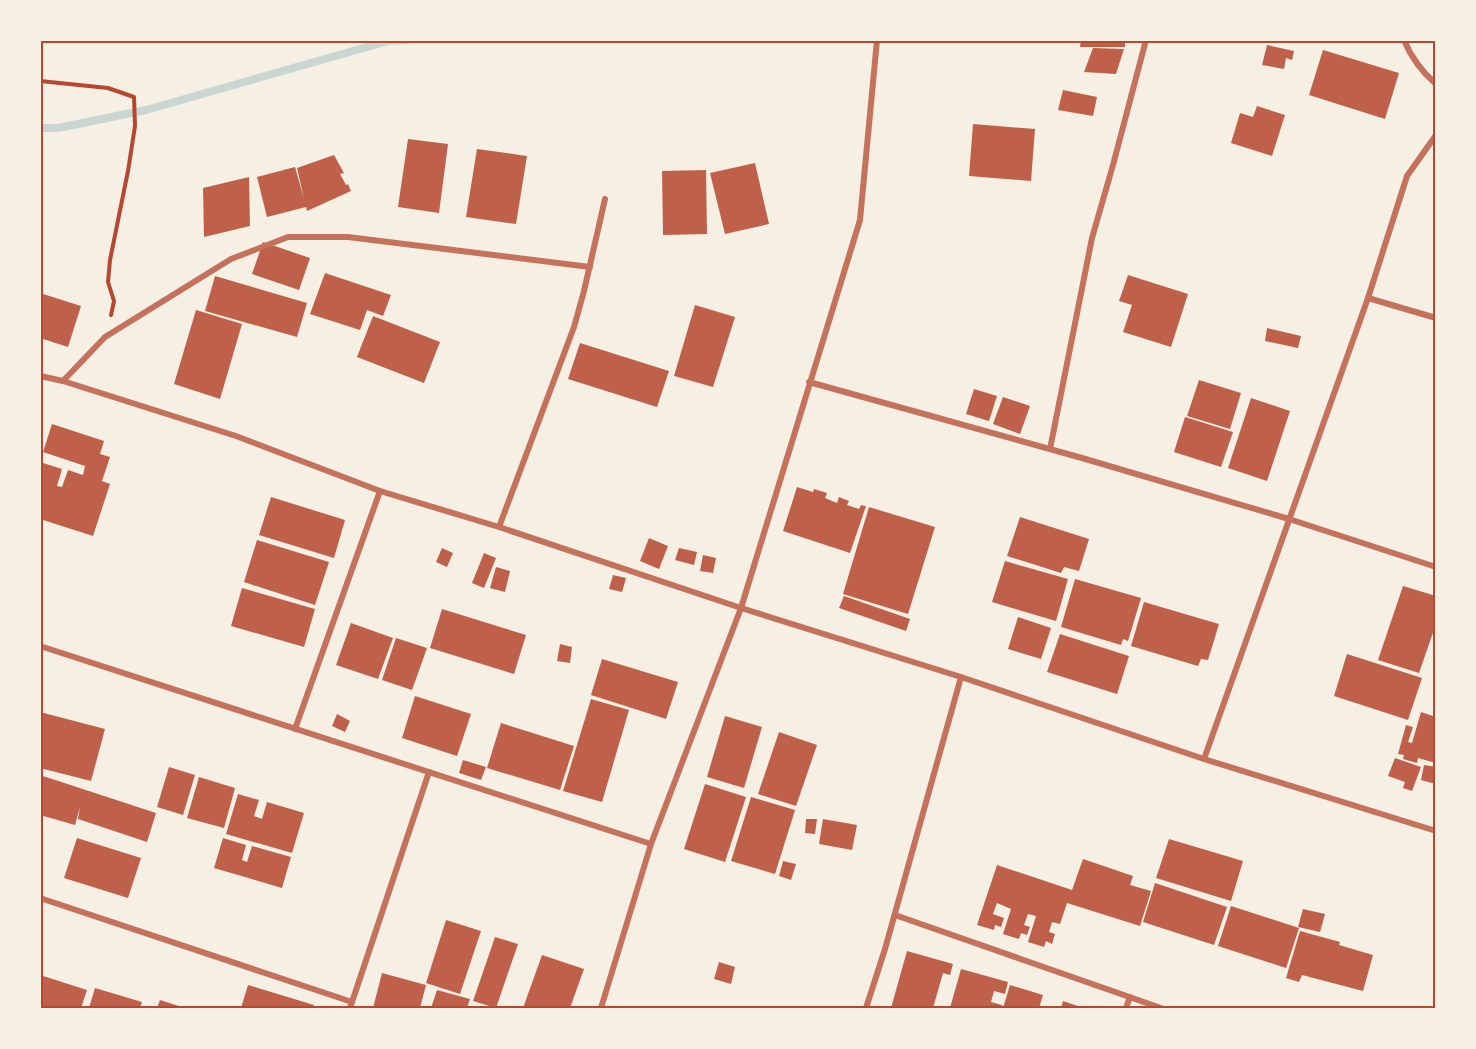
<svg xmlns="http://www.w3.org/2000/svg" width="1476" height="1049" viewBox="0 0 1476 1049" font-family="Ubuntu,sans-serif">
  <rect width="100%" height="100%" fill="#f6efe4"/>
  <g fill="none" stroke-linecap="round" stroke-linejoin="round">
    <polyline stroke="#c9d6d2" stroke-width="8" points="40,128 58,128 146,110 388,41 405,40"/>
  </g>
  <g fill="#bf614a">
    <polygon points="1081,40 1125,40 1125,47 1080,47"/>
    <polygon points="1267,45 1294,51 1292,60 1286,58 1284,69 1262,65"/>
    <polygon points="1093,48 1124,49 1116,74 1084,72"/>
    <polygon points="1323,50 1399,73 1385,119 1309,95"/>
    <polygon points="1063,90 1097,97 1093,116 1058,110"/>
    <polygon points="1257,106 1285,115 1272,156 1231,143 1240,113 1253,117"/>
    <polygon points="973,124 1035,129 1031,181 969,176"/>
    <polygon points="408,139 448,144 439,213 398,207"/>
    <polygon points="477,149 527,156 516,224 466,217"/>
    <polygon points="334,155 344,173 340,174 346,185 348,184 351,191 307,211 306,207 267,217 257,177 295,167 304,199 297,168"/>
    <polygon points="755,163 769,224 725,234 710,173"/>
    <polygon points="706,170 707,234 663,235 662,171"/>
    <polygon points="249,177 250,226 204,237 203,188"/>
    <polygon points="263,242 310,258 299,290 252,274"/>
    <polygon points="325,273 391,295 383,316 367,310 360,330 310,314"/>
    <polygon points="1128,275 1188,294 1171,347 1123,332 1132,305 1119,301"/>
    <polygon points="215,276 307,303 297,337 205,311"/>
    <polygon points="40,293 81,306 68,347 40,338"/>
    <polygon points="695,305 735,317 713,387 674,376"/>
    <polygon points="196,310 242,324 220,399 174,384"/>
    <polygon points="373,316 440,342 424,383 357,357"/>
    <polygon points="1267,328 1301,336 1298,348 1265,341"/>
    <polygon points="580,343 669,371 657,407 568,379"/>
    <polygon points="1199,380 1241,393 1230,429 1187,416"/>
    <polygon points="974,389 997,396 989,421 966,414"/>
    <polygon points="1003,397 1030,406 1020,434 993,424"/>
    <polygon points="1251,398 1290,411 1267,481 1228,468"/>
    <polygon points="1185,417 1233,432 1221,467 1174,452"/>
    <polygon points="52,424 104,441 100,454 110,457 102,481 110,484 93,536 40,519 40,462 62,469 57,486 62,487 68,470 83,475 85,466 43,452"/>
    <polygon points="797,487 813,492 814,489 827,493 825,498 837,503 839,497 849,501 847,505 859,509 861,505 866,506 850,553 783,531"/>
    <polygon points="271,497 345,520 334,558 259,535"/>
    <polygon points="869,507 935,527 908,614 843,594"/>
    <polygon points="1020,517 1089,539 1079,571 1064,567 1061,573 1007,556"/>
    <polygon points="649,538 668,546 659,569 640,561"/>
    <polygon points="257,540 329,562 315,605 244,582"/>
    <polygon points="442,548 453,553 447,567 436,562"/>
    <polygon points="679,548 697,552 694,565 675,560"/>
    <polygon points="484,553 496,558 484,588 472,583"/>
    <polygon points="703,555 716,558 713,573 700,571"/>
    <polygon points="1005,561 1068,579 1056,621 992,602"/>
    <polygon points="496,567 510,571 505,592 490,588"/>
    <polygon points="613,575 626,578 622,592 609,589"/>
    <polygon points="1075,579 1141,598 1128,641 1123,639 1121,645 1061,627"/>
    <polygon points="1403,586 1436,596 1436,624 1419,673 1378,660"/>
    <polygon points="242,588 315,609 304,647 231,626"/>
    <polygon points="844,596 910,619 906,631 839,608"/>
    <polygon points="1144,602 1219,624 1208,660 1201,659 1198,666 1131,646"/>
    <polygon points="442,609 526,635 514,674 430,648"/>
    <polygon points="1018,617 1051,628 1041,659 1008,649"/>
    <polygon points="351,623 393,638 378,679 336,665"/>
    <polygon points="1060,634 1129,656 1117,694 1047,672"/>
    <polygon points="396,638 427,648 412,690 382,680"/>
    <polygon points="560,644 572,647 570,663 557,661"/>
    <polygon points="1347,654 1422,678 1408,720 1334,696"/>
    <polygon points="602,659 678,682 666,719 591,695"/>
    <polygon points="415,696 471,714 457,756 402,738"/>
    <polygon points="591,699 629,710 602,802 563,791"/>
    <polygon points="40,712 105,729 91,781 40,768"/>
    <polygon points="1421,712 1436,717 1436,763 1418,758 1417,763 1403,759 1404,755 1398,754 1406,725 1413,727 1408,742 1412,743"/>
    <polygon points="337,714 350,721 345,732 332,726"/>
    <polygon points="725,716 762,727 744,788 707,777"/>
    <polygon points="501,723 574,746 560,790 487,768"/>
    <polygon points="779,732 817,745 796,806 758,794"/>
    <polygon points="1395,758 1421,767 1412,791 1403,788 1405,782 1388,776"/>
    <polygon points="463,760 486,767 481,780 459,773"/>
    <polygon points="1424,765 1436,767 1436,784 1421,780"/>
    <polygon points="169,767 195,775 183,815 157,807"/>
    <polygon points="40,775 156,813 147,842 78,819 80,807 75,825 40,815"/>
    <polygon points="199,777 235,788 224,828 187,818"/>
    <polygon points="705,784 746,797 725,862 684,849"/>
    <polygon points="238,794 259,800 254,816 262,819 267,802 304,813 292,853 226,834"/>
    <polygon points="751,797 795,810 775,874 731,861"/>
    <polygon points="806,819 817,819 815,834 805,833"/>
    <polygon points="823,819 857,825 852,850 819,844"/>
    <polygon points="77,838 141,858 128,898 64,878"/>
    <polygon points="223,838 246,845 242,860 247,862 252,846 291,857 282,888 214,868"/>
    <polygon points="1169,839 1243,861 1231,901 1156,878"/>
    <polygon points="1083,859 1133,876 1130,885 1151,891 1140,926 1067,903 1060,924 1052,922 1049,932 1055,934 1052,944 1046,941 1044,947 1028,942 1036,916 1028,914 1024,925 1030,927 1027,935 1021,933 1019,939 1003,934 1011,909 997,903 993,914 1004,918 1001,927 995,925 994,930 977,925 997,865 1072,890"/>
    <polygon points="783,861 796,864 791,880 779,876"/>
    <polygon points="1155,883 1227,907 1214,945 1143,922"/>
    <polygon points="1231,906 1299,928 1286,968 1218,946"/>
    <polygon points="1303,909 1325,914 1320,932 1298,927"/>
    <polygon points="446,920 481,931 460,994 426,983"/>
    <polygon points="1300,931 1340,942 1339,945 1373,955 1363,991 1302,975 1299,982 1286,978"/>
    <polygon points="495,937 518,944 496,1008 473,1001"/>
    <polygon points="907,951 953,964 950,975 943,973 933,1008 891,1008"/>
    <polygon points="542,955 584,969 570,1008 523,1008"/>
    <polygon points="719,962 735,967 731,984 714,979"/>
    <polygon points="961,969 1008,982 1005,994 994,991 991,1002 1002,1005 1001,1008 950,1008"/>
    <polygon points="382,973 426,985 420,1008 373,1008"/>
    <polygon points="40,975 87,990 81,1008 40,1008"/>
    <polygon points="248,985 314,1005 313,1008 241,1008"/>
    <polygon points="1010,985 1043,995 1039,1008 1003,1008"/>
    <polygon points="95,988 142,1002 140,1008 89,1008"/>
    <polygon points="437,990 470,999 467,1008 431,1008"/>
    <polygon points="160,1000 185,1008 157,1008"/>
    <polygon points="1063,1001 1084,1008 1061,1008"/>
  </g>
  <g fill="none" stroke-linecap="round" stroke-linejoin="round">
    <polyline stroke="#b5482f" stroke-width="4" points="40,81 108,88 134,97 135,126 128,171 110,260 108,282 114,301 111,315"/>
    <g stroke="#c5725c" stroke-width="6">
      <path d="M1404,40C1411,57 1422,72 1436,84"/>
      <polyline points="1368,298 1436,318"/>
      <polyline points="40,376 63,381 236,436 380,491 499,527 741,608 961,677 1204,759 1436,831"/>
      <polyline points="63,381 105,337 231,259 288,237 348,237 590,267"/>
      <polyline points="809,382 1082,458 1289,519 1436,567"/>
      <polyline points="1050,449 1092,238 1113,165 1146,40"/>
      <polyline points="499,527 574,327 584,291 605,199"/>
      <polyline points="40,646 651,844"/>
      <polyline points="295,729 380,491"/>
      <polyline points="1204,759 1368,298 1407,176 1436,135"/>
      <polyline points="40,898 352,1002"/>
      <polyline points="895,915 1161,1008"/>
      <polyline points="350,1008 429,772"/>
      <polyline points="601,1008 651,844 741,608 860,220 877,40"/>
      <polyline points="866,1008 885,949 961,677"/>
      <polyline points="1126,1008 1130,997"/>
    </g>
  </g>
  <rect width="1476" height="1049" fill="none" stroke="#f6efe4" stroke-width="84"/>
  <rect x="42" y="42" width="1392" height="965" fill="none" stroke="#b5482f" stroke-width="2"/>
</svg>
